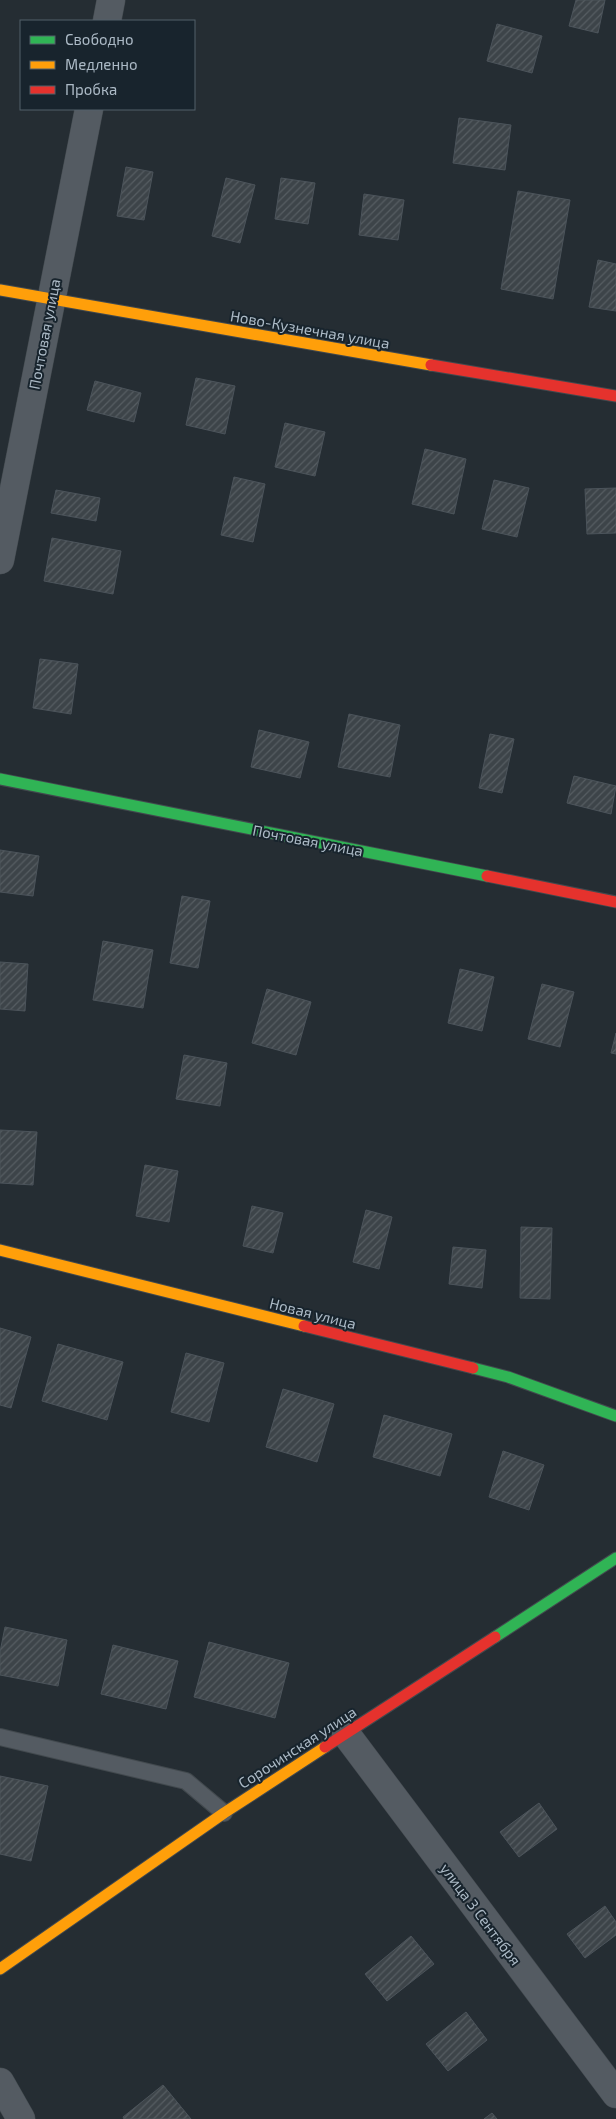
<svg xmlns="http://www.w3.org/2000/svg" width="616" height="2119" viewBox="0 0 616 2119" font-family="'Exo 2',sans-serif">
  <defs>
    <pattern id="building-hatch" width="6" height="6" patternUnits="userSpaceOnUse" patternTransform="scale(1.25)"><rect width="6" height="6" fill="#3d4449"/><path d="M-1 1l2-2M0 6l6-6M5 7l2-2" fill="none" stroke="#565d62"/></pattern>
  </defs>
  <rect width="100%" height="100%" fill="#252d33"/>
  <g fill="url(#building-hatch)" stroke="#4c545b">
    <polygon points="576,0 605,0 598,33 569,26"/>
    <polygon points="497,24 542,36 532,73 487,61"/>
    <polygon points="459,118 511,125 505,170 453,163"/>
    <polygon points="126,167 153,172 144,220 117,216"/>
    <polygon points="226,178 255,185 240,243 212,236"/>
    <polygon points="281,178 315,183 308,224 275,219"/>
    <polygon points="518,191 570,200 553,299 501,289"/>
    <polygon points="364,194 404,200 398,240 359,235"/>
    <polygon points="598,260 616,264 616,311 589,307"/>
    <polygon points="196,378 235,386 225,434 186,425"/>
    <polygon points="95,381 141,393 134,422 87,410"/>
    <polygon points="285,423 325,432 315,476 275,467"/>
    <polygon points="425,449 466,459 454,514 412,504"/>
    <polygon points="234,477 265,484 253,542 221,535"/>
    <polygon points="494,480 529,488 517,537 482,529"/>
    <polygon points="616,488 616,533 587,534 585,489"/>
    <polygon points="56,490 100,498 96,521 51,513"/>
    <polygon points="52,538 121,551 113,594 44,581"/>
    <polygon points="40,659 78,664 71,714 33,708"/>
    <polygon points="349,714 400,725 390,777 338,767"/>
    <polygon points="259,730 309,742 300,778 251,767"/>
    <polygon points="490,734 514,739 502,793 479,788"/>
    <polygon points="574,776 616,786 611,814 567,803"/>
    <polygon points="0,850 39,856 33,896 0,892"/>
    <polygon points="182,896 210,901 198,968 170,963"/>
    <polygon points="103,941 153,950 143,1008 93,1000"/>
    <polygon points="0,962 28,964 25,1011 0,1009"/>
    <polygon points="460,969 494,977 482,1031 448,1023"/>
    <polygon points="542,984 574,992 560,1047 528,1039"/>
    <polygon points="267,989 311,1002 296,1055 252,1043"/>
    <polygon points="616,1033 616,1054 611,1053"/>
    <polygon points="184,1055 227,1063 220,1106 176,1099"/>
    <polygon points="0,1130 37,1132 33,1185 0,1183"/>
    <polygon points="145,1165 178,1171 169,1222 136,1216"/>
    <polygon points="252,1206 283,1213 273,1253 243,1246"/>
    <polygon points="366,1210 392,1217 379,1269 353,1262"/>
    <polygon points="521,1227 552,1228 550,1299 520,1298"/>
    <polygon points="453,1247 486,1250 482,1288 449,1284"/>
    <polygon points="0,1328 31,1337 11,1408 0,1405"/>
    <polygon points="58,1344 123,1362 107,1420 42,1401"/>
    <polygon points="186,1353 224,1363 209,1422 171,1412"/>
    <polygon points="283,1389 334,1404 317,1462 266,1447"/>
    <polygon points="384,1415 452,1434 440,1476 373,1457"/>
    <polygon points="503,1451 544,1465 529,1510 489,1497"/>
    <polygon points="5,1627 67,1640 58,1686 0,1675 0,1652"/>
    <polygon points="209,1642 289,1663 275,1718 194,1697"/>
    <polygon points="113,1645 178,1661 166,1709 101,1694"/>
    <polygon points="0,1776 48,1786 31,1861 0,1854"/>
    <polygon points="539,1803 557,1829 519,1857 500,1832"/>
    <polygon points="605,1906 616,1922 616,1935 585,1958 567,1934"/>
    <polygon points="411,1936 434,1964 387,2001 365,1974"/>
    <polygon points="466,2012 487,2040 448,2071 426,2044"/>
    <polygon points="163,2085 191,2119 124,2119 123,2117"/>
    <polygon points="492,2113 497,2119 484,2119"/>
  </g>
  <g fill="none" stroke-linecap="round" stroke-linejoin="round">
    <g stroke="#42494e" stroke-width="18">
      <polyline id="lane" points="0,1737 186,1781 224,1813"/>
    </g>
    <g stroke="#42494e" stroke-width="29">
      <g id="street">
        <polyline points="107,21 111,0"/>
        <polyline points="0,560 89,109"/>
        <polyline points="346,1734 616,2094"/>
        <polyline points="0,2082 21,2119"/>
      </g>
    </g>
    <g stroke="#42494e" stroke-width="13">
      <g id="fast">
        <polyline points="0,779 487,876"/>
        <polyline points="473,1368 508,1377 616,1416"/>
        <polyline points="495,1637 616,1558"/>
      </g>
    </g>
    <g stroke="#42494e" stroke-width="13">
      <g id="slow">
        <polyline points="0,290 431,365"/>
        <polyline points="0,1250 304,1326"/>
        <polyline points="0,1969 224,1813 325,1747"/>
      </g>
    </g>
    <g stroke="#42494e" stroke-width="13">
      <g id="jam">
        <polyline points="431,365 616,396"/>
        <polyline points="487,876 616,902"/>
        <polyline points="304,1326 473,1368"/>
        <polyline points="325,1747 495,1637"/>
      </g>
    </g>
    <use href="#lane" stroke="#545b62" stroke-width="16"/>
    <use href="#street" stroke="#545b62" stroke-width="28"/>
    <use href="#fast" stroke="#30b455" stroke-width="11"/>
    <use href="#slow" stroke="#ff9f0a" stroke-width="11"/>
    <use href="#jam" stroke="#e5322d" stroke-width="11"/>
  </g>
  <g text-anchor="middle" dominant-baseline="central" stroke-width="4" stroke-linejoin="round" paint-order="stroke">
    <g font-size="15" fill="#acbac6" stroke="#18242d">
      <text transform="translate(310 329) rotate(10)">Ново-Кузнечная улица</text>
      <text transform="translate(44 334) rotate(-79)">Почтовая улица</text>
      <text transform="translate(308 840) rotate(11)">Почтовая улица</text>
      <text transform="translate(313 1313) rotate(14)">Новая улица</text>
      <text transform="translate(297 1747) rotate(-33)">Сорочинская улица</text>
      <text transform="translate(481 1914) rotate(53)">улица 3 Сентября</text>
    </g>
  </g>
  <rect x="20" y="20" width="175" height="90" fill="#18242d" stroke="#53606a"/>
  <rect x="30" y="36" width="25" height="8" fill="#30b455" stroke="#53606a"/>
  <text x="65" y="45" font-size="15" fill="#acbac6">Свободно</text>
  <rect x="30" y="61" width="25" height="8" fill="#ff9f0a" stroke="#53606a"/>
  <text x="65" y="70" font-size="15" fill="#acbac6">Медленно</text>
  <rect x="30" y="86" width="25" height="8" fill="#e5322d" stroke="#53606a"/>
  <text x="65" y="95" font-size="15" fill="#acbac6">Пробка</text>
</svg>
